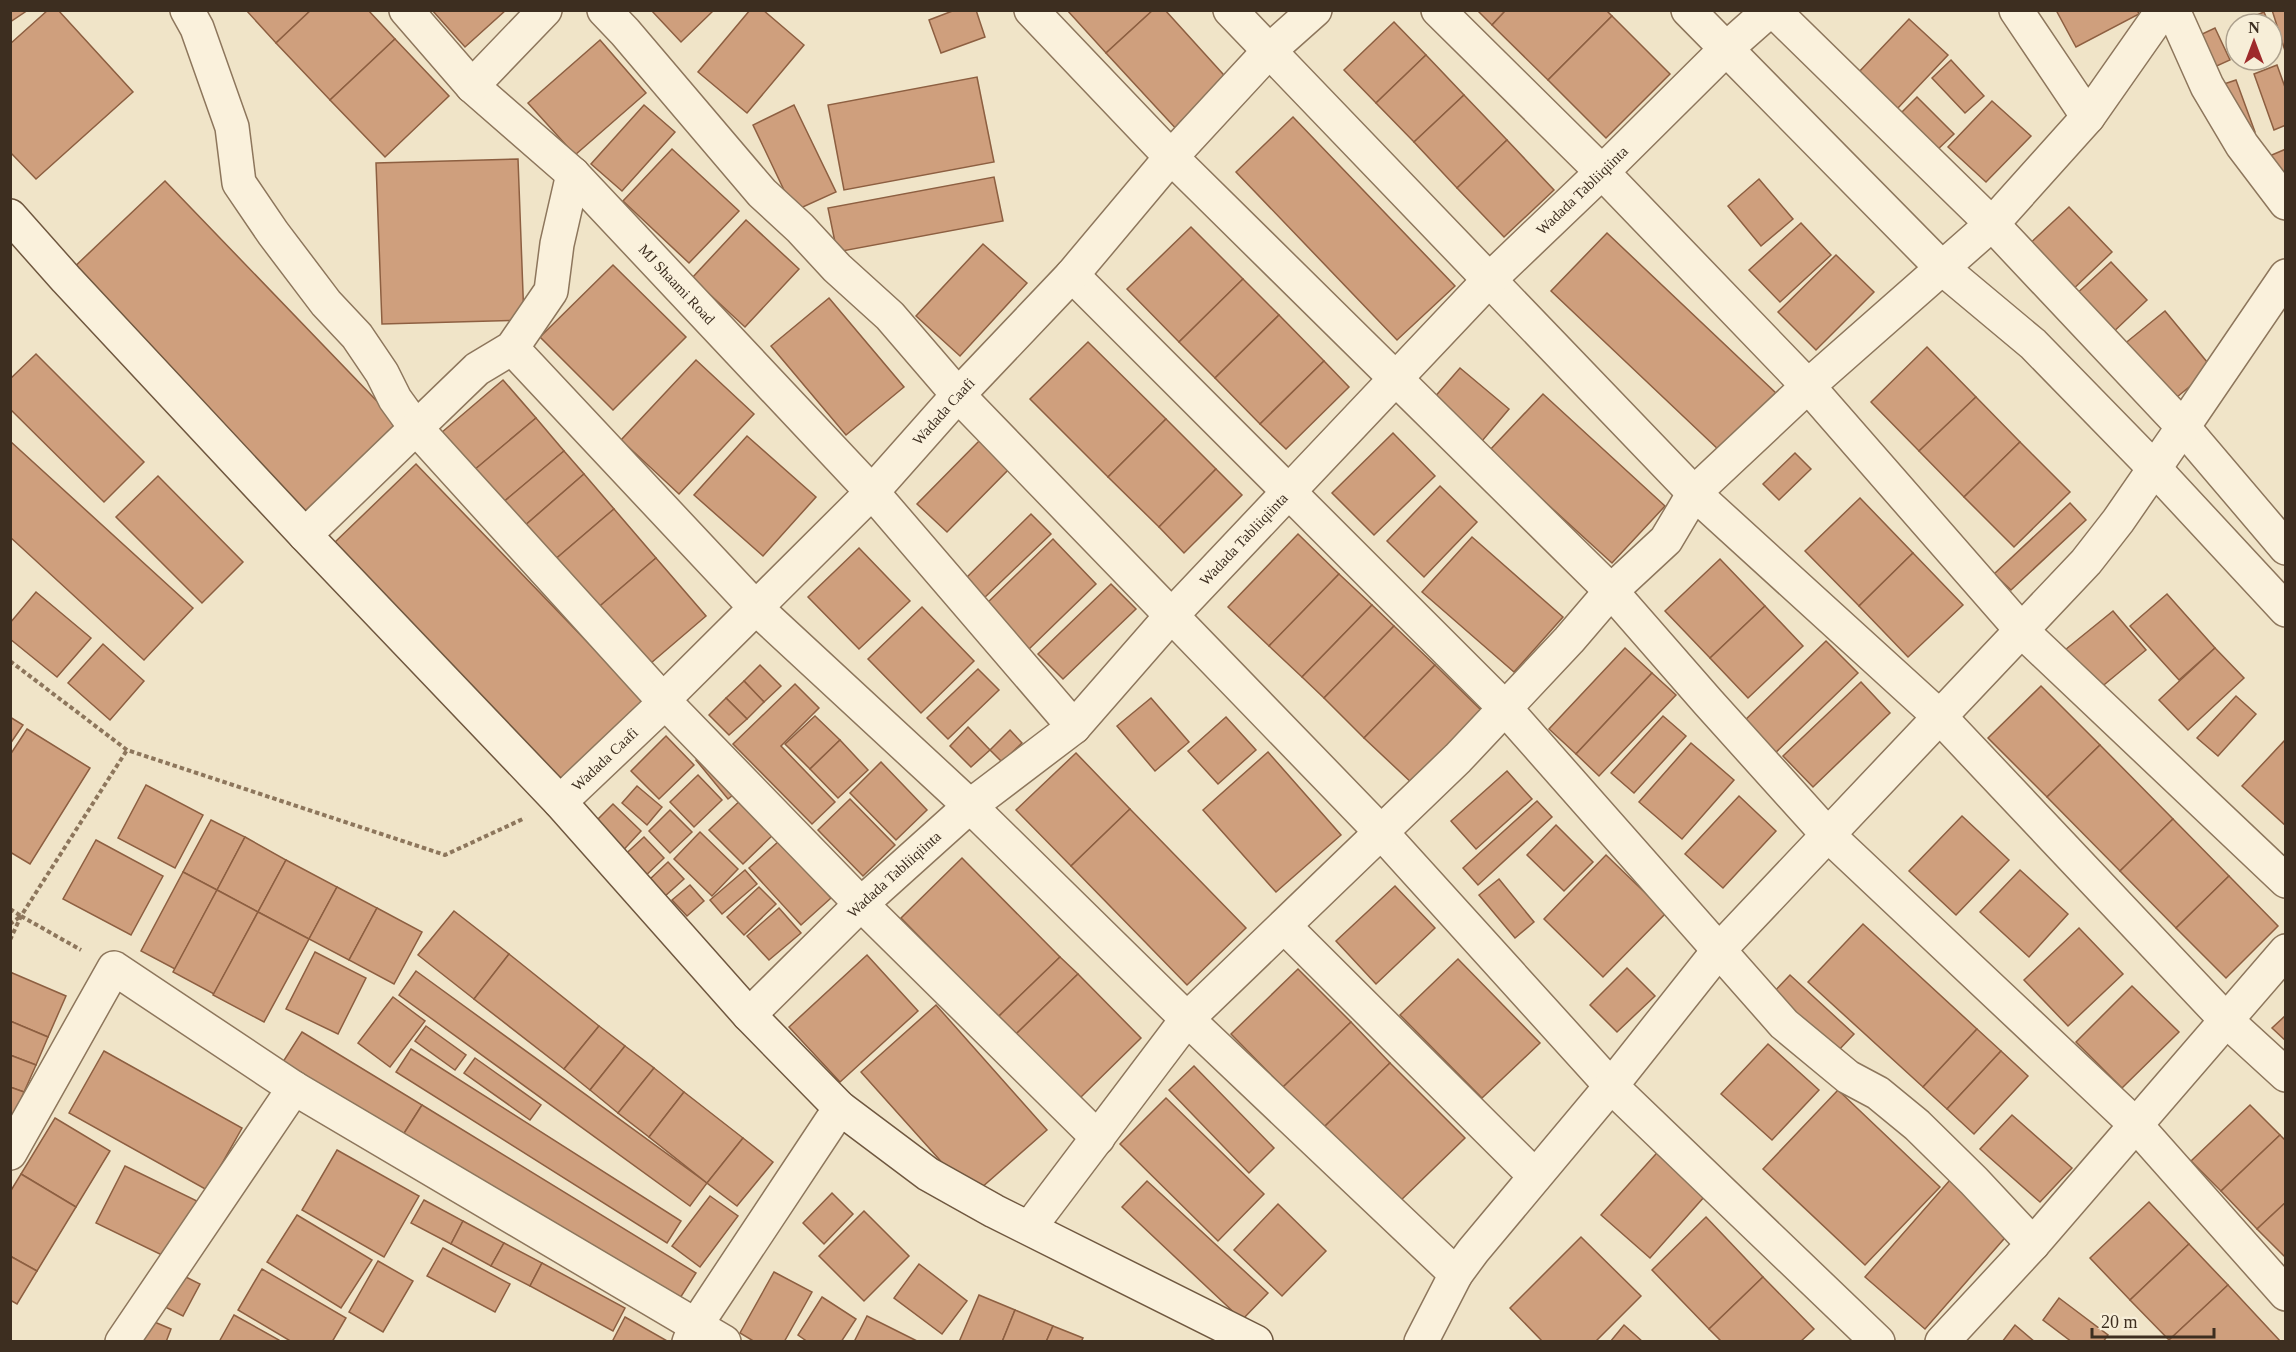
<svg xmlns="http://www.w3.org/2000/svg" width="2296" height="1352" viewBox="0 0 2296 1352" font-family="Georgia,serif">
  <rect width="100%" height="100%" fill="#f0e4c8"/>
  <g fill="#cf9f7d" stroke="#8d5f41" stroke-width="1.5">
    <polygon points="10,10 28,10 10,22"/>
    <polygon points="48,10 58,10 133,92 36,179 10,152 10,44"/>
    <polygon points="246,10 311,10 276,43"/>
    <polygon points="311,10 368,10 395,39 330,100 276,43"/>
    <polygon points="432,10 506,10 465,47"/>
    <polygon points="651,10 714,10 681,42"/>
    <polygon points="750,10 763,10 804,45 747,113 698,72"/>
    <polygon points="955,10 976,10 985,37 941,53 929,20"/>
    <polygon points="1067,10 1153,10 1106,53"/>
    <polygon points="1153,10 1165,10 1232,84 1179,132 1106,53"/>
    <polygon points="1477,10 1506,10 1492,25"/>
    <polygon points="1506,10 1606,10 1612,16 1548,80 1492,25"/>
    <polygon points="2056,10 2137,10 2139,14 2076,47"/>
    <polygon points="2272,10 2286,10 2286,54"/>
    <polygon points="2264,12 2269,24 2241,24 2240,22"/>
    <polygon points="1612,16 1670,74 1606,138 1548,80"/>
    <polygon points="1909,19 1948,55 1897,109 1858,73"/>
    <polygon points="1394,22 1426,55 1376,103 1344,70"/>
    <polygon points="2215,28 2230,60 2199,74 2185,42"/>
    <polygon points="395,39 449,96 385,157 330,100"/>
    <polygon points="600,40 646,93 575,155 528,103"/>
    <polygon points="1426,55 1464,95 1414,142 1376,103"/>
    <polygon points="1951,60 1984,96 1965,113 1932,78"/>
    <polygon points="2277,65 2286,90 2286,125 2274,130 2254,74"/>
    <polygon points="977,77 994,162 844,190 828,105"/>
    <polygon points="2236,80 2255,132 2225,142 2206,90"/>
    <polygon points="1464,95 1507,140 1457,188 1414,142"/>
    <polygon points="1917,97 1954,134 1936,151 1899,115"/>
    <polygon points="1992,101 2031,136 1986,182 1948,147"/>
    <polygon points="644,105 675,132 622,191 591,164"/>
    <polygon points="794,105 836,192 794,211 753,125"/>
    <polygon points="1293,117 1455,286 1397,340 1236,172"/>
    <polygon points="1507,140 1554,190 1504,237 1457,188"/>
    <polygon points="672,149 739,211 689,263 623,201"/>
    <polygon points="2286,149 2286,177 2267,157"/>
    <polygon points="518,159 524,320 382,324 376,163"/>
    <polygon points="994,177 1003,221 837,252 828,208"/>
    <polygon points="1759,179 1793,219 1761,246 1728,206"/>
    <polygon points="165,181 398,423 302,514 69,272"/>
    <polygon points="2069,207 2112,252 2066,296 2023,250"/>
    <polygon points="746,220 799,269 745,327 692,278"/>
    <polygon points="1801,223 1831,255 1780,302 1749,270"/>
    <polygon points="1191,227 1243,279 1179,342 1127,289"/>
    <polygon points="1607,233 1777,394 1721,452 1551,291"/>
    <polygon points="983,244 1027,283 960,356 916,316"/>
    <polygon points="1836,255 1874,292 1816,350 1778,312"/>
    <polygon points="2111,262 2147,300 2108,337 2072,298"/>
    <polygon points="613,265 686,337 613,410 540,337"/>
    <polygon points="1243,279 1279,315 1215,378 1179,342"/>
    <polygon points="829,298 904,387 846,435 771,346"/>
    <polygon points="2165,311 2212,368 2171,402 2123,345"/>
    <polygon points="1279,315 1324,361 1260,424 1215,378"/>
    <polygon points="1088,342 1166,419 1108,477 1030,399"/>
    <polygon points="1927,347 1976,397 1919,451 1871,402"/>
    <polygon points="36,354 144,462 104,502 10,409 10,379"/>
    <polygon points="696,360 754,414 679,494 621,440"/>
    <polygon points="1324,361 1349,387 1286,449 1260,424"/>
    <polygon points="1460,368 1509,409 1482,441 1433,399"/>
    <polygon points="503,380 536,418 473,471 441,433"/>
    <polygon points="1543,394 1665,506 1612,563 1489,451"/>
    <polygon points="1976,397 2020,442 1964,497 1919,451"/>
    <polygon points="536,418 564,451 501,504 473,471"/>
    <polygon points="1166,419 1216,469 1159,527 1108,477"/>
    <polygon points="1393,433 1435,476 1374,535 1332,493"/>
    <polygon points="747,436 816,497 763,556 694,495"/>
    <polygon points="981,439 1011,467 947,532 917,504"/>
    <polygon points="10,441 193,608 144,660 10,537"/>
    <polygon points="2020,442 2070,492 2014,547 1964,497"/>
    <polygon points="564,451 584,474 522,528 501,504"/>
    <polygon points="1795,453 1811,469 1779,500 1763,484"/>
    <polygon points="416,464 649,706 566,785 333,544"/>
    <polygon points="1216,469 1242,495 1184,553 1159,527"/>
    <polygon points="584,474 614,509 552,562 522,528"/>
    <polygon points="158,476 243,562 202,603 116,517"/>
    <polygon points="1440,486 1477,522 1424,577 1387,541"/>
    <polygon points="1860,498 1913,553 1859,606 1805,551"/>
    <polygon points="2070,503 2086,520 2011,590 1994,574"/>
    <polygon points="614,509 656,558 594,611 552,562"/>
    <polygon points="1031,514 1051,534 982,600 964,580"/>
    <polygon points="1298,534 1339,574 1269,646 1228,607"/>
    <polygon points="1472,537 1563,617 1514,672 1422,592"/>
    <polygon points="1053,539 1096,584 1027,651 983,607"/>
    <polygon points="859,548 910,601 859,649 808,597"/>
    <polygon points="1913,553 1963,605 1908,657 1859,606"/>
    <polygon points="656,558 706,616 644,669 594,611"/>
    <polygon points="1720,559 1765,606 1710,658 1665,611"/>
    <polygon points="1339,574 1372,605 1302,677 1269,646"/>
    <polygon points="1111,584 1136,609 1063,679 1038,654"/>
    <polygon points="36,592 91,638 57,677 10,639 10,623"/>
    <polygon points="2167,594 2215,648 2179,680 2130,626"/>
    <polygon points="1372,605 1394,626 1324,698 1302,677"/>
    <polygon points="1765,606 1803,646 1748,698 1710,658"/>
    <polygon points="922,607 974,661 921,713 868,659"/>
    <polygon points="2113,611 2146,650 2093,694 2060,654"/>
    <polygon points="1394,626 1435,665 1364,738 1324,698"/>
    <polygon points="1826,641 1858,673 1770,758 1739,726"/>
    <polygon points="103,644 144,681 110,720 68,683"/>
    <polygon points="1625,648 1652,673 1576,754 1549,729"/>
    <polygon points="2215,648 2244,678 2188,730 2159,700"/>
    <polygon points="760,665 781,686 764,702 744,681"/>
    <polygon points="1435,665 1484,713 1414,785 1364,738"/>
    <polygon points="978,669 999,690 948,739 927,718"/>
    <polygon points="1652,673 1676,695 1599,776 1576,754"/>
    <polygon points="744,681 764,702 747,719 726,698"/>
    <polygon points="1861,682 1890,713 1813,787 1783,756"/>
    <polygon points="795,684 819,708 781,746 835,802 812,824 733,744"/>
    <polygon points="2041,686 2100,745 2047,797 1988,738"/>
    <polygon points="2236,696 2256,714 2218,756 2197,738"/>
    <polygon points="726,698 747,719 729,735 709,715"/>
    <polygon points="1151,698 1189,742 1155,771 1117,726"/>
    <polygon points="815,716 840,740 810,769 785,744"/>
    <polygon points="1663,716 1686,736 1634,793 1611,773"/>
    <polygon points="10,717 23,725 10,744"/>
    <polygon points="1226,717 1256,750 1218,784 1188,751"/>
    <polygon points="968,727 990,750 971,767 950,746"/>
    <polygon points="27,729 90,768 30,864 10,852 10,755"/>
    <polygon points="1010,730 1022,743 1002,762 990,750"/>
    <polygon points="666,736 694,765 659,799 631,771"/>
    <polygon points="2286,739 2286,826 2242,786"/>
    <polygon points="840,740 868,770 838,798 810,769"/>
    <polygon points="1691,743 1734,780 1682,839 1639,802"/>
    <polygon points="2100,745 2173,819 2120,871 2047,797"/>
    <polygon points="706,752 738,791 728,799 696,760"/>
    <polygon points="1268,752 1341,835 1276,892 1203,810"/>
    <polygon points="1076,753 1130,809 1071,866 1016,810"/>
    <polygon points="881,762 927,810 896,840 850,793"/>
    <polygon points="1507,771 1532,799 1476,849 1451,821"/>
    <polygon points="698,775 722,800 694,827 670,802"/>
    <polygon points="146,785 203,815 175,868 118,838"/>
    <polygon points="637,786 662,807 647,825 622,803"/>
    <polygon points="745,796 778,830 743,864 709,830"/>
    <polygon points="1739,796 1776,831 1723,888 1685,854"/>
    <polygon points="850,799 895,845 863,876 818,830"/>
    <polygon points="1537,801 1552,817 1478,885 1463,868"/>
    <polygon points="613,804 641,831 617,857 588,829"/>
    <polygon points="1130,809 1246,928 1187,985 1071,866"/>
    <polygon points="670,810 692,832 670,853 649,831"/>
    <polygon points="1962,816 2009,860 1956,915 1909,871"/>
    <polygon points="2173,819 2229,876 2176,928 2120,871"/>
    <polygon points="211,820 245,837 217,890 183,872"/>
    <polygon points="1556,825 1593,862 1564,891 1527,855"/>
    <polygon points="700,832 738,869 712,896 674,859"/>
    <polygon points="245,837 286,860 258,912 217,890"/>
    <polygon points="644,837 664,858 638,883 618,861"/>
    <polygon points="96,840 163,876 131,935 63,899"/>
    <polygon points="779,841 831,898 801,925 749,868"/>
    <polygon points="1606,855 1666,913 1603,977 1544,919"/>
    <polygon points="962,858 1060,957 998,1017 901,918"/>
    <polygon points="286,860 337,887 309,939 258,912"/>
    <polygon points="668,862 684,879 664,897 648,881"/>
    <polygon points="745,870 757,884 722,914 710,900"/>
    <polygon points="2020,870 2068,914 2029,957 1980,912"/>
    <polygon points="183,872 217,890 175,969 141,951"/>
    <polygon points="2229,876 2278,926 2226,978 2176,928"/>
    <polygon points="1499,879 1534,922 1515,938 1479,895"/>
    <polygon points="690,885 704,901 687,916 672,900"/>
    <polygon points="1395,886 1435,928 1376,984 1336,941"/>
    <polygon points="337,887 377,908 349,960 309,939"/>
    <polygon points="759,887 776,904 744,935 727,917"/>
    <polygon points="217,890 258,912 214,994 173,972"/>
    <polygon points="377,908 422,932 394,984 349,960"/>
    <polygon points="779,908 801,933 769,960 747,936"/>
    <polygon points="454,911 509,954 474,999 418,955"/>
    <polygon points="258,912 309,939 264,1022 213,995"/>
    <polygon points="1863,924 1977,1029 1923,1087 1808,982"/>
    <polygon points="2079,928 2123,974 2068,1026 2024,980"/>
    <polygon points="315,952 366,978 338,1034 286,1009"/>
    <polygon points="509,954 599,1026 564,1069 474,999"/>
    <polygon points="867,955 918,1011 840,1082 789,1027"/>
    <polygon points="1060,957 1078,974 1016,1034 998,1017"/>
    <polygon points="1458,959 1540,1043 1482,1098 1400,1015"/>
    <polygon points="1627,968 1655,996 1617,1032 1590,1005"/>
    <polygon points="1298,969 1351,1022 1283,1087 1231,1034"/>
    <polygon points="416,971 707,1183 690,1206 399,995"/>
    <polygon points="10,972 66,996 48,1037 10,1021"/>
    <polygon points="1078,974 1141,1038 1080,1098 1016,1034"/>
    <polygon points="1790,975 1854,1034 1836,1053 1771,995"/>
    <polygon points="2132,986 2179,1032 2122,1088 2076,1042"/>
    <polygon points="393,997 425,1021 390,1067 358,1043"/>
    <polygon points="936,1005 1047,1130 972,1196 861,1072"/>
    <polygon points="2286,1015 2286,1041 2272,1028"/>
    <polygon points="10,1021 48,1037 36,1065 10,1055"/>
    <polygon points="1351,1022 1390,1063 1323,1128 1283,1087"/>
    <polygon points="426,1026 466,1055 455,1070 415,1041"/>
    <polygon points="599,1026 625,1046 590,1090 564,1069"/>
    <polygon points="1977,1029 2001,1051 1947,1109 1923,1087"/>
    <polygon points="302,1032 422,1105 401,1138 281,1065"/>
    <polygon points="1768,1044 1819,1090 1772,1140 1721,1094"/>
    <polygon points="625,1046 654,1068 618,1113 590,1090"/>
    <polygon points="411,1049 681,1221 667,1243 396,1072"/>
    <polygon points="104,1051 242,1128 207,1190 69,1113"/>
    <polygon points="2001,1051 2028,1076 1974,1134 1947,1109"/>
    <polygon points="10,1055 36,1065 24,1092 10,1087"/>
    <polygon points="475,1058 541,1105 530,1120 464,1073"/>
    <polygon points="1390,1063 1465,1138 1397,1204 1323,1128"/>
    <polygon points="1194,1066 1274,1148 1249,1173 1169,1090"/>
    <polygon points="654,1068 684,1092 649,1137 618,1113"/>
    <polygon points="10,1087 24,1092 12,1120 10,1119"/>
    <polygon points="1838,1090 1940,1187 1865,1265 1763,1169"/>
    <polygon points="684,1092 743,1138 707,1183 649,1137"/>
    <polygon points="1166,1098 1264,1194 1218,1241 1120,1144"/>
    <polygon points="422,1105 696,1273 675,1306 401,1138"/>
    <polygon points="2250,1105 2280,1135 2221,1191 2191,1161"/>
    <polygon points="2012,1115 2072,1168 2040,1202 1980,1149"/>
    <polygon points="55,1118 110,1151 76,1207 21,1174"/>
    <polygon points="2280,1135 2286,1141 2286,1202 2257,1229 2221,1191"/>
    <polygon points="743,1138 773,1162 737,1206 707,1183"/>
    <polygon points="1664,1145 1712,1188 1650,1258 1601,1215"/>
    <polygon points="337,1150 419,1196 384,1257 302,1210"/>
    <polygon points="125,1166 197,1201 168,1258 96,1223"/>
    <polygon points="21,1174 76,1207 37,1271 10,1256 10,1192"/>
    <polygon points="1950,1180 2010,1232 1925,1329 1865,1277"/>
    <polygon points="1147,1181 1268,1293 1242,1320 1122,1207"/>
    <polygon points="832,1193 853,1214 824,1244 803,1223"/>
    <polygon points="710,1196 738,1216 700,1267 672,1246"/>
    <polygon points="424,1200 463,1221 451,1244 411,1223"/>
    <polygon points="2149,1202 2189,1244 2130,1300 2090,1258"/>
    <polygon points="2286,1202 2286,1258 2257,1229"/>
    <polygon points="1278,1204 1326,1251 1282,1296 1234,1250"/>
    <polygon points="864,1211 909,1256 864,1301 819,1256"/>
    <polygon points="297,1215 372,1260 341,1308 267,1262"/>
    <polygon points="1706,1217 1763,1277 1709,1329 1652,1270"/>
    <polygon points="463,1221 504,1243 491,1266 451,1244"/>
    <polygon points="1581,1237 1641,1296 1595,1342 1543,1342 1510,1308"/>
    <polygon points="504,1243 542,1263 530,1286 491,1266"/>
    <polygon points="2189,1244 2228,1285 2169,1340 2130,1300"/>
    <polygon points="443,1248 510,1284 495,1312 427,1276"/>
    <polygon points="10,1256 37,1271 17,1304 10,1300"/>
    <polygon points="378,1261 413,1281 383,1332 349,1312"/>
    <polygon points="542,1263 625,1308 613,1331 530,1286"/>
    <polygon points="919,1264 967,1301 942,1334 894,1298"/>
    <polygon points="262,1269 346,1318 332,1342 292,1342 238,1310"/>
    <polygon points="174,1271 200,1284 183,1316 157,1303"/>
    <polygon points="774,1272 812,1292 784,1342 755,1342 740,1333"/>
    <polygon points="1763,1277 1814,1329 1800,1342 1722,1342 1709,1329"/>
    <polygon points="2228,1285 2281,1342 2171,1342 2169,1340"/>
    <polygon points="979,1295 1015,1310 1002,1342 959,1342"/>
    <polygon points="822,1297 856,1319 841,1342 808,1342 798,1335"/>
    <polygon points="2059,1298 2108,1335 2103,1342 2072,1342 2043,1320"/>
    <polygon points="1015,1310 1053,1326 1046,1342 1002,1342"/>
    <polygon points="234,1315 279,1340 278,1342 219,1342"/>
    <polygon points="867,1316 919,1342 854,1342"/>
    <polygon points="625,1317 669,1342 612,1342"/>
    <polygon points="145,1318 171,1329 166,1342 135,1342"/>
    <polygon points="1624,1325 1643,1342 1610,1342"/>
    <polygon points="2015,1325 2035,1342 2002,1342"/>
    <polygon points="1053,1326 1083,1338 1081,1342 1046,1342"/>
  </g>
  <g fill="none" stroke-linecap="round" stroke-linejoin="round">
    <g stroke="#8d765c" stroke-width="36">
      <g id="minor">
        <polyline points="187,10 197,28 232,127 239,183 273,233 326,303 357,336 382,373 395,399 416,428 663,700 861,904 1098,1138"/>
        <path id="s1" d="M406,10L472,86L573,174L872,492L1074,727"/>
        <polyline points="604,10 625,32 762,193 800,228 837,268 890,316 958,395 1380,831 1611,1086 1878,1342"/>
        <polyline points="1031,10 1171,157 1611,591 1708,702 1828,835 2135,1124 2286,1294"/>
        <polyline points="1230,10 1694,493 1940,717 2227,1021 2286,1075"/>
        <polyline points="1438,10 1602,172 1808,386 2023,632 2286,881"/>
        <polyline points="2016,10 2088,117 2163,10"/>
        <polyline points="2173,10 2207,86 2242,145 2286,203"/>
        <polyline points="472,86 545,10"/>
        <polyline points="1072,275 1504,707 1784,1024 1848,1077 1878,1093 1917,1125 1974,1181 2033,1244"/>
        <polyline points="512,348 755,607 970,806 1187,1019 1456,1274"/>
        <polyline points="2183,427 2286,276"/>
        <polyline points="305,535 477,369 512,348 551,291 557,244 573,174"/>
        <path id="s2" d="M560,802L659,708L663,700L872,492L958,395L1072,275L1171,157L1270,50L1315,10"/>
        <polyline points="1284,926 1535,1176"/>
        <path id="s3" d="M749,1015L861,904L970,806L1074,727L1171,616L1488,281L1602,172L1726,49L1770,10"/>
        <polyline points="10,1153 114,968 294,1088 724,1342"/>
        <polyline points="1030,1227 1187,1019 1458,758 1569,640 1611,591 1666,540 1694,493 1808,386 1992,224 2088,117"/>
        <polyline points="122,1342 294,1088"/>
        <polyline points="689,1342 696,1325 840,1108"/>
        <polyline points="1942,1342 2033,1244 2286,951"/>
      </g>
    </g>
    <g stroke="#8d765c" stroke-width="36">
      <g id="tertiary">
        <polyline points="1688,10 1942,268 2033,344 2154,468 2286,610"/>
        <polyline points="1773,10 1992,224 2183,427 2286,548"/>
        <polyline points="1421,1342 1456,1274 1473,1251 1611,1086 1719,950 2086,562 2118,521 2183,427"/>
      </g>
    </g>
    <g stroke="#6f573f" stroke-width="36">
      <polyline id="secondary" points="10,216 66,279 305,535 560,802 749,1015 840,1108 928,1174 994,1211 1256,1342"/>
    </g>
    <g stroke="#8d765c" stroke-width="4" stroke-dasharray="4.5 3" stroke-linecap="butt">
      <polyline points="10,661 127,750 445,855 525,818"/>
      <polyline points="10,909 21,916 10,924"/>
      <polyline points="21,916 81,950"/>
      <polyline points="10,940 21,916 127,750"/>
    </g>
    <use href="#minor" stroke="#faf1dc" stroke-width="33"/>
    <use href="#tertiary" stroke="#faf1dc" stroke-width="33"/>
    <use href="#secondary" stroke="#faf1dc" stroke-width="33"/>
  </g>
  <g text-anchor="middle" dominant-baseline="central" stroke-width="4.5" stroke-linejoin="round" paint-order="stroke">
    <g font-size="15" fill="#3d2e20" stroke="#f7eed8">
      <text stroke="none"><textPath href="#s3" startOffset="1174">Wadada Tabliiqiinta</textPath></text>
      <text stroke="none"><textPath href="#s1" startOffset="386">MJ Shaami Road</textPath></text>
      <text stroke="none"><textPath href="#s2" startOffset="548">Wadada Caafi</textPath></text>
      <text stroke="none"><textPath href="#s3" startOffset="688">Wadada Tabliiqiinta</textPath></text>
      <text stroke="none"><textPath href="#s2" startOffset="62">Wadada Caafi</textPath></text>
      <text stroke="none"><textPath href="#s3" startOffset="202">Wadada Tabliiqiinta</textPath></text>
    </g>
  </g>
  <rect width="2296" height="1352" fill="none" stroke="#3d2e20" stroke-width="24"/>
  <g transform="translate(2254 42)"><circle r="28" fill="#f7eed8" stroke="#ada18e" stroke-width="1.5"/>
  <path d="M0-4.5L10 22L0 15L-10 22Z" fill="#9e2a2b"/>
  <text y="-9" font-size="16" font-weight="bold" text-anchor="middle" fill="#3d2e20">N</text>
  </g>
  <path d="M2092 1328v9h122v-9" fill="none" stroke="#3d2e20" stroke-width="3"/>
  <text x="2101" y="1328" font-size="18" fill="#3d2e20" stroke="#f7eed8" stroke-width="4.5" paint-order="stroke">20 m</text>
</svg>
